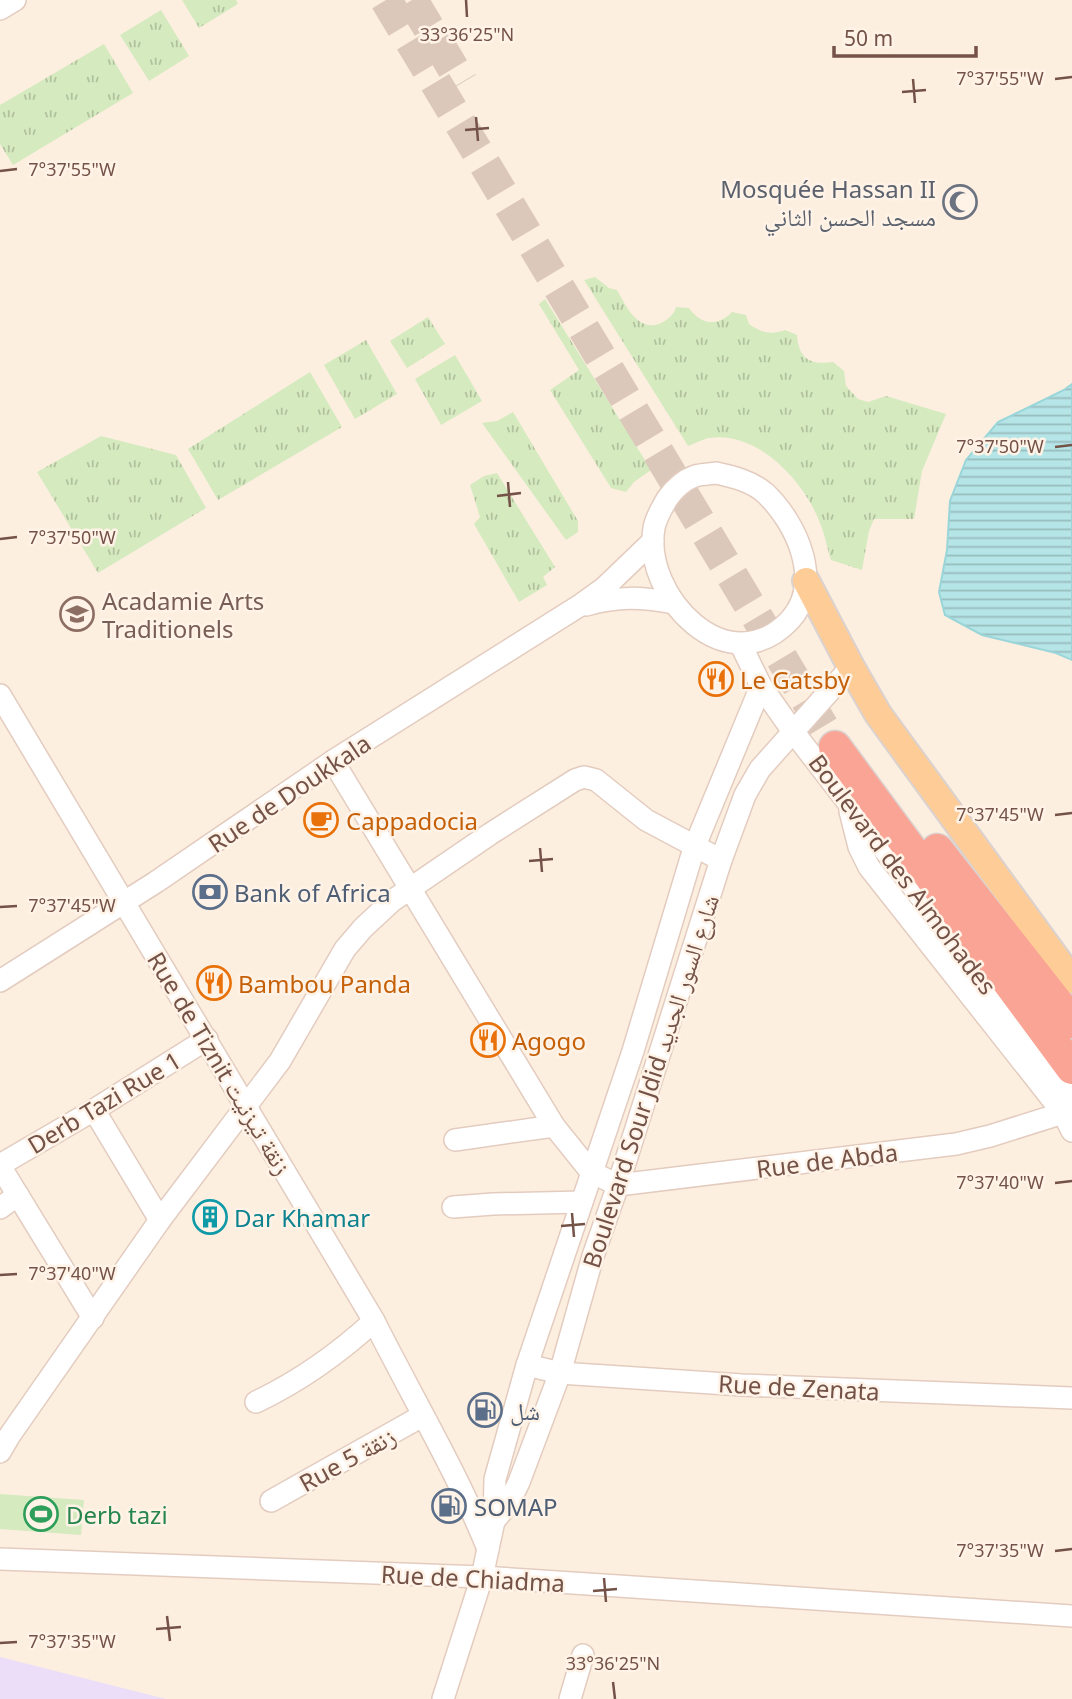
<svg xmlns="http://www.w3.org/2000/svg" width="1072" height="1699" viewBox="0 0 1072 1699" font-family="'Noto Sans','Noto Naskh Arabic',sans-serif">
  <defs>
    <pattern id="grass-tufts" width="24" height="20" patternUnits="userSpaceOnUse" patternTransform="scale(1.75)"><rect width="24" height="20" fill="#d5eabf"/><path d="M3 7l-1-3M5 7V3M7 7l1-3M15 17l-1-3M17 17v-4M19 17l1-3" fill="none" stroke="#b1c09d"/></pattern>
    <pattern id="water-rules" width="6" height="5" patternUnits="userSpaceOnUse" patternTransform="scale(1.75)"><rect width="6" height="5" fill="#b5e5e7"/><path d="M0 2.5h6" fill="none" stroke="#98bcbd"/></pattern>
  </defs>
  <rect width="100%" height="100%" fill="#fdefe0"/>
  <polygon fill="#ecddf9" points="0,1657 166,1699 0,1699"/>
  <g fill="url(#grass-tufts)">
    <polygon points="182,0 236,0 238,4 199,28"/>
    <polygon points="161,10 189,56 149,81 120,35"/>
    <polygon points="104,44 133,93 13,165 0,144 0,105"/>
    <path d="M595,277L609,288L617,290C626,306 638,333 661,323C669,319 674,314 676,307L689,308C701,325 717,327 732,312L746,315L749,324C762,333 770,335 785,330L797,335C799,360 811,365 833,362L844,371L846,386L858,399L868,402L886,396L946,414L922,471L914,519H874L869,531L862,570L831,560C827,548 825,535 820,523C804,481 758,431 709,438C702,439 695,444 688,446L584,280Z"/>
    <polygon points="545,299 651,470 634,482 626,492 611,488 550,390 579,370 539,304"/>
    <polygon points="428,317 445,344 407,368 390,341"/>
    <polygon points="366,340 397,394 355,419 324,365"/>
    <polygon points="455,355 482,401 441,425 415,379"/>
    <polygon points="310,372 342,427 218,500 188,449"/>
    <polygon points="513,412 578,521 578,532 566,540 482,423 497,421"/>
    <polygon points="101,436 176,455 206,508 98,573 37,472"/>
    <polygon points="497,473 555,567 543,577 547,585 519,602 474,524 480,517 470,485 484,476"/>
  </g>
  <polygon fill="#d5eabf" points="0,1494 84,1500 81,1535 0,1529"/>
  <polygon fill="url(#water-rules)" stroke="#9ad6d9" stroke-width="2" points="1072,384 1072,660 1056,653 982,635 945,615 939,592 947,550 950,501 966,460 998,422 1064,390"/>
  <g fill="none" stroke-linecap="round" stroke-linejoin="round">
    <g stroke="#dbc8ba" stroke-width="32" stroke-dasharray="32 16" stroke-linecap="butt">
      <polyline points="386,0 835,747"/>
      <polyline points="412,0 462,83"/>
    </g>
    <g stroke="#e3ccbf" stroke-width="24">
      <g id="minor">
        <polyline points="0,9 15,0"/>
        <path d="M716,473C734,477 751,481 765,493C797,523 824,583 790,620C728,686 642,596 654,528C656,517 662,508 667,499C674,489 684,480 695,476C702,474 710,474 716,473Z"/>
        <path d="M586,605C619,596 640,597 674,603"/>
        <polyline points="741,645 761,686 792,730 1048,1062 1072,1099"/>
        <path d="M0,695L374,1321C412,1397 456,1470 488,1549"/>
        <polyline points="333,761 554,1126 591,1172 618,1185 956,1144 990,1136 1063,1113"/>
        <polyline points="850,811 859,847 869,867 1063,1113 1072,1131"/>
        <polyline points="0,981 156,882 333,761 579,606 604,588 653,541"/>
        <polyline points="94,1110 160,1220"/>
        <polyline points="455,1140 554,1126"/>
        <polyline points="0,1165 94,1110 207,1039"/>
        <polyline points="0,1166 93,1318"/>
        <polyline points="453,1207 493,1204 582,1202"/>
        <polyline points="0,1208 18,1195"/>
        <polyline points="527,1365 560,1373 742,1385 1072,1398"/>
        <path d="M256,1402C300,1381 338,1354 374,1321"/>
        <polyline points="0,1452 10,1435 160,1220 280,1061 345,949 363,928 392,901 490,834 575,780 584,777 596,780 646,820 721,860"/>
        <polyline points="271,1501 422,1416"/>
        <polyline points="494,1521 509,1503 519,1482 560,1373 593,1256 618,1185 721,860 745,795 760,769 851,667"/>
        <polyline points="0,1559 482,1577 1072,1616"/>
        <polyline points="443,1699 482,1577 494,1521 495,1479 527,1365 633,1051 694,848 761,686"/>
        <polyline points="570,1699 583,1655"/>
      </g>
    </g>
    <g stroke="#dbd2cf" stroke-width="30">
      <polyline id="major" points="806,581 851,667 878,714 1072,980"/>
    </g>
    <g stroke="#dbd2cf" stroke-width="35">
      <g id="highway">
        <polyline points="835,747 1072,1068"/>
        <polyline points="937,850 1072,1022"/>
      </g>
    </g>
    <use href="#minor" stroke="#fff" stroke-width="21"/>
    <use href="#major" stroke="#fecc96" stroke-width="26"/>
    <use href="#highway" stroke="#faa495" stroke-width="32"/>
  </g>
  <path fill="none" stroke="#745247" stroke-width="2.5" d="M466,0L467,17M913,79L915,103M1055,79L1072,77M902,92L926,90M476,117L478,141M465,130L489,128M0,171L17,169M1055,447L1072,445M508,482L510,507M497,496L521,493M0,539L17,537M1055,815L1072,813M540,848L542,872M529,861L553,859M0,907L17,906M1055,1183L1072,1181M572,1213L574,1237M561,1226L585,1224M0,1275L17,1274M1055,1551L1072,1549M604,1578L606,1602M593,1591L617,1589M167,1616L170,1641M156,1629L181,1627M0,1643L17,1642M613,1682L615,1699"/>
  <defs>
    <g id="mosque-ring" transform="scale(1.75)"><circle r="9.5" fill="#fff3e7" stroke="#6b7280" stroke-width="1.5"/><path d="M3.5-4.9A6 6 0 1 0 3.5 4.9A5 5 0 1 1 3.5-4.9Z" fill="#6b7280"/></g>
    <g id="school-ring" transform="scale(1.75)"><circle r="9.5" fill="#fff3e7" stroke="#8d6e63" stroke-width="1.5"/><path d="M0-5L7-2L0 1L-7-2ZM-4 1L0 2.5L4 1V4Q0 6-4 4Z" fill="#8d6e63"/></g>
    <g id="restaurant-ring" transform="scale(1.75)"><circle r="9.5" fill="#fff3e7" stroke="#e8710a" stroke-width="1.5"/><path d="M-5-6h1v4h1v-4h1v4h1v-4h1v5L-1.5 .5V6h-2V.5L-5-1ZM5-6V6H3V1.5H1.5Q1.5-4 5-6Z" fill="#e8710a"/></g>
    <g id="cafe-ring" transform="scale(1.75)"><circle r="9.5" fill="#fff3e7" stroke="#e8710a" stroke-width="1.5"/><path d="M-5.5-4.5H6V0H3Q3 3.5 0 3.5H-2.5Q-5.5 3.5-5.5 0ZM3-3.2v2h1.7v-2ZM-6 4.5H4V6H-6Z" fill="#e8710a"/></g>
    <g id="bank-ring" transform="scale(1.75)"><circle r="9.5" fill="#fff3e7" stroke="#5c6f8a" stroke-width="1.5"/><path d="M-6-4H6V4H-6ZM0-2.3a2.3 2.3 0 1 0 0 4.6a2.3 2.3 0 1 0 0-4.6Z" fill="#5c6f8a"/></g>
    <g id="building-ring" transform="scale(1.75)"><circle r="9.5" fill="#fff3e7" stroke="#0f9aa8" stroke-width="1.5"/><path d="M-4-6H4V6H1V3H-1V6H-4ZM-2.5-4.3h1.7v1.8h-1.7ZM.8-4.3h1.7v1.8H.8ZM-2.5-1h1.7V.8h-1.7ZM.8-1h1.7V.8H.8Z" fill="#0f9aa8"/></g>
    <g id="fuel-ring" transform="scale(1.75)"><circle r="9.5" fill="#fff3e7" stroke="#5c6f8a" stroke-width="1.5"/><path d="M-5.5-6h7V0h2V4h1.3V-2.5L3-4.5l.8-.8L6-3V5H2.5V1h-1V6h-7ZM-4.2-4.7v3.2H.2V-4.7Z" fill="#5c6f8a"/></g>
    <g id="stadium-ring" transform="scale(1.75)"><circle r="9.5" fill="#fff3e7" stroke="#2e9e5b" stroke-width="1.5"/><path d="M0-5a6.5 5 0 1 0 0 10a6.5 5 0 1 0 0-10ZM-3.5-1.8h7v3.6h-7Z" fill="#2e9e5b"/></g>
  </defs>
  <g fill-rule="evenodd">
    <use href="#mosque-ring" x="960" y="202"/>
    <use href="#school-ring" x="77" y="614"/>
    <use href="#restaurant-ring" x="716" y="679"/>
    <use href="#cafe-ring" x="321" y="820"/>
    <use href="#bank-ring" x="210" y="892"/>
    <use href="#restaurant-ring" x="214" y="983"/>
    <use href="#restaurant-ring" x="488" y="1040"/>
    <use href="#building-ring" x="210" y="1217"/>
    <use href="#fuel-ring" x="485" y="1410"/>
    <use href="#fuel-ring" x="449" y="1506"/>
    <use href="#stadium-ring" x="41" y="1514"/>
  </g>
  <g text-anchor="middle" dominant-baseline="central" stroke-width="5" stroke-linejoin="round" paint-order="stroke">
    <g font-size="24" fill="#5b616d" stroke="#fff3e7" text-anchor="end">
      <text x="936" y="188">Mosquée Hassan II<tspan x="936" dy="28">مسجد الحسن الثاني</tspan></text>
    </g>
    <g font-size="24" fill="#785e54" stroke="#fff3e7" text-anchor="start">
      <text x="102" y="600">Acadamie Arts<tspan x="102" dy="28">Traditionels</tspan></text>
    </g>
    <g font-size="24" fill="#c56008" stroke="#fff3e7" text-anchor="start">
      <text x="740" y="679">Le Gatsby</text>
      <text x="346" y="820">Cappadocia</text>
      <text x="238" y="983">Bambou Panda</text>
      <text x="512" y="1040">Agogo</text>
    </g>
    <g font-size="24" fill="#745247" stroke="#fff3e7">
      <text transform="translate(289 793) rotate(-34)">Rue de Doukkala</text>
      <text transform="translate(903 874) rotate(53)">Boulevard des Almohades</text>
      <text transform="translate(220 1063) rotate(59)">Rue de Tiznit زنقة تيزنيت</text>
      <text transform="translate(650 1081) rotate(-72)">Boulevard Sour Jdid شارع السور الجديد</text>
      <text transform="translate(104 1102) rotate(-31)">Derb Tazi Rue 1</text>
      <text transform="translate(827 1160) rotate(-7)">Rue de Abda</text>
      <text transform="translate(799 1387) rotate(3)">Rue de Zenata</text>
      <text transform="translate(347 1459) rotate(-29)">Rue 5 زنقة</text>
      <text transform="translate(473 1578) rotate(3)">Rue de Chiadma</text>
    </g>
    <g font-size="24" fill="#4e5e75" stroke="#fff3e7" text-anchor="start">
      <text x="234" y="892">Bank of Africa</text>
      <text x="510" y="1410">شل</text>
      <text x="474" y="1506">SOMAP</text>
    </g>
    <g font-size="24" fill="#0d838f" stroke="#fff3e7" text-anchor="start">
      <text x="234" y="1217">Dar Khamar</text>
    </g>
    <g font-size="24" fill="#27864d" stroke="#fff3e7" text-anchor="start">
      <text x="66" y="1514">Derb tazi</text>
    </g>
  </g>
  <g font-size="18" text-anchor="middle" fill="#745247" stroke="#fff3e7" stroke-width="5" stroke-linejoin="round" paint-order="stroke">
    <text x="467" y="41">33°36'25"N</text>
    <text x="1000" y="85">7°37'55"W</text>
    <text x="72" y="176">7°37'55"W</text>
    <text x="1000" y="453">7°37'50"W</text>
    <text x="72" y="544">7°37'50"W</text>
    <text x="1000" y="821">7°37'45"W</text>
    <text x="72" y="912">7°37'45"W</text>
    <text x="1000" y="1189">7°37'40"W</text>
    <text x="72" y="1280">7°37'40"W</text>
    <text x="1000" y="1557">7°37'35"W</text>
    <text x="72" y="1648">7°37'35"W</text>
    <text x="613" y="1670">33°36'25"N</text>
  </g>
  <path d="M834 46v10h142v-10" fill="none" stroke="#745247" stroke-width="3.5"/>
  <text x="844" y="46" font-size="21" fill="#745247" stroke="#fff3e7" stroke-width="5" paint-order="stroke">50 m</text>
</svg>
